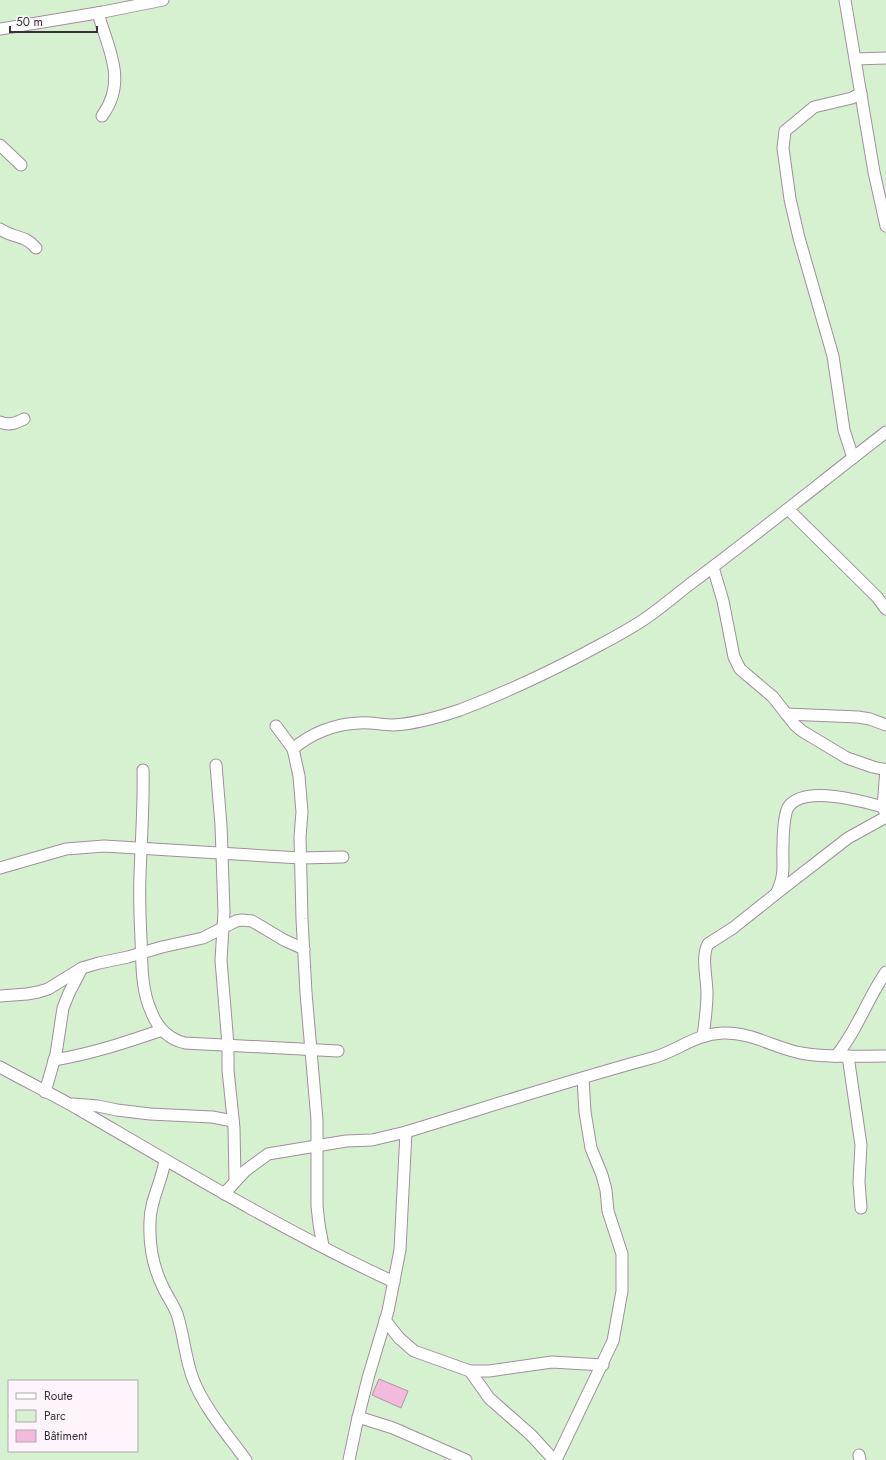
<svg xmlns="http://www.w3.org/2000/svg" width="886" height="1460" viewBox="0 0 886 1460" font-family="Jost,sans-serif">
  <rect width="100%" height="100%" fill="#fdf4fc"/>
  <path fill="#d6f1cf" fill-rule="evenodd" d="M0,0H886V1460H0ZM9,1381H137V1451H9Z"/>
  <polygon fill="#f4badd" stroke="#ad95a3" points="379,1379 408,1391 401,1408 372,1395"/>
  <g fill="none" stroke-linecap="round" stroke-linejoin="round">
    <g stroke="#a18e9f" stroke-width="13">
      <g id="minor">
        <polyline points="845,0 874,172 886,226"/>
        <path d="M98,13C108,49 128,81 102,116"/>
        <polyline points="0,29 103,12 163,0"/>
        <polyline points="856,59 886,58"/>
        <polyline points="0,145 21,165"/>
        <path d="M0,229C12,238 26,235 36,248"/>
        <path d="M0,422C9,426 16,423 24,419"/>
        <polyline points="853,458 844,430 833,356 799,238 790,199 783,148 785,131 814,107 852,98 861,93"/>
        <polyline points="788,509 877,597 886,609"/>
        <polyline points="713,567 723,601 734,657 740,669 773,697 795,725 802,731 847,758 873,767 886,770"/>
        <polyline points="786,714 858,717 870,719 886,725"/>
        <polyline points="276,726 293,749 299,776 302,812 300,837 302,919 306,993 317,1120 317,1206 319,1224 323,1246"/>
        <path d="M293,749C311,733 335,724 359,723C370,722 382,725 393,725C416,724 439,717 460,710C502,694 543,675 583,654C605,642 628,631 649,616C663,606 676,595 690,584C756,535 820,483 886,432"/>
        <polyline points="216,765 221,825 224,912 221,960 228,1045 228,1070 234,1128 235,1180"/>
        <path d="M143,770C144,805 141,840 140,876C139,897 140,918 141,939C142,963 141,989 151,1011C157,1027 168,1039 185,1043L338,1051"/>
        <polyline points="885,812 883,807 886,769"/>
        <polyline points="0,868 66,849 104,846 300,858 343,857"/>
        <path d="M777,892C786,872 782,865 783,845C783,836 784,812 789,806C806,785 862,801 883,807"/>
        <polyline points="0,996 27,994 38,992 48,989 82,968 99,963 128,957 162,947 203,938 236,921 242,920 252,921 284,940 304,949"/>
        <path d="M703,1036C705,1022 707,1007 707,993C707,978 701,957 708,944L733,928L777,893L848,838L886,817"/>
        <path d="M836,1056C857,1031 867,999 886,972"/>
        <polyline points="848,1056 861,1145 859,1182 861,1208"/>
        <path d="M54,1060C91,1054 127,1042 162,1030"/>
        <path d="M0,1067C27,1082 54,1095 80,1110C183,1170 286,1232 394,1282"/>
        <polyline points="45,1092 56,1054 63,1008 69,993 82,968"/>
        <polyline points="73,1104 98,1106 117,1110 150,1114 212,1117 233,1121"/>
        <path d="M165,1160C162,1182 150,1200 150,1222C149,1244 153,1267 163,1287C167,1296 173,1304 177,1314C184,1335 185,1358 193,1379C203,1406 229,1437 246,1460"/>
        <path d="M224,1194L245,1171L268,1154L346,1141L372,1140L406,1132C488,1107 570,1080 652,1058C678,1051 694,1034 723,1033C751,1032 775,1048 801,1053C829,1058 858,1056 886,1056"/>
        <polyline points="385,1320 399,1338 414,1351 470,1371 489,1371 552,1362 603,1365"/>
        <polyline points="470,1371 489,1398 531,1435 554,1460"/>
        <polyline points="358,1417 393,1428 466,1460"/>
        <polyline points="859,1455 860,1460"/>
        <polyline points="349,1460 357,1422 368,1378 388,1311 400,1250 406,1132"/>
        <polyline points="556,1460 613,1341 622,1291 622,1254 608,1211 606,1190 602,1175 591,1148 585,1112 583,1078"/>
      </g>
    </g>
    <use href="#minor" stroke="#fff" stroke-width="11"/>
  </g>
  <rect x="8" y="1380" width="130" height="72" fill="#fdf4fc" stroke="#afa6ae"/>
  <rect x="16" y="1393" width="20" height="6" fill="#ffffff" stroke="#afa6ae"/>
  <text x="44" y="1400" font-size="12" fill="#393138">Route</text>
  <rect x="16" y="1410" width="20" height="12" fill="#d6f1cf" stroke="#afa6ae"/>
  <text x="44" y="1420" font-size="12" fill="#393138">Parc</text>
  <rect x="16" y="1430" width="20" height="12" fill="#f4badd" stroke="#afa6ae"/>
  <text x="44" y="1440" font-size="12" fill="#393138">Bâtiment</text>
  <path d="M10 26v6h87v-6" fill="none" stroke="#393138" stroke-width="2"/>
  <text x="16" y="26" font-size="12" fill="#393138" stroke="#fdf4fc" stroke-width="3" paint-order="stroke">50 m</text>
</svg>
